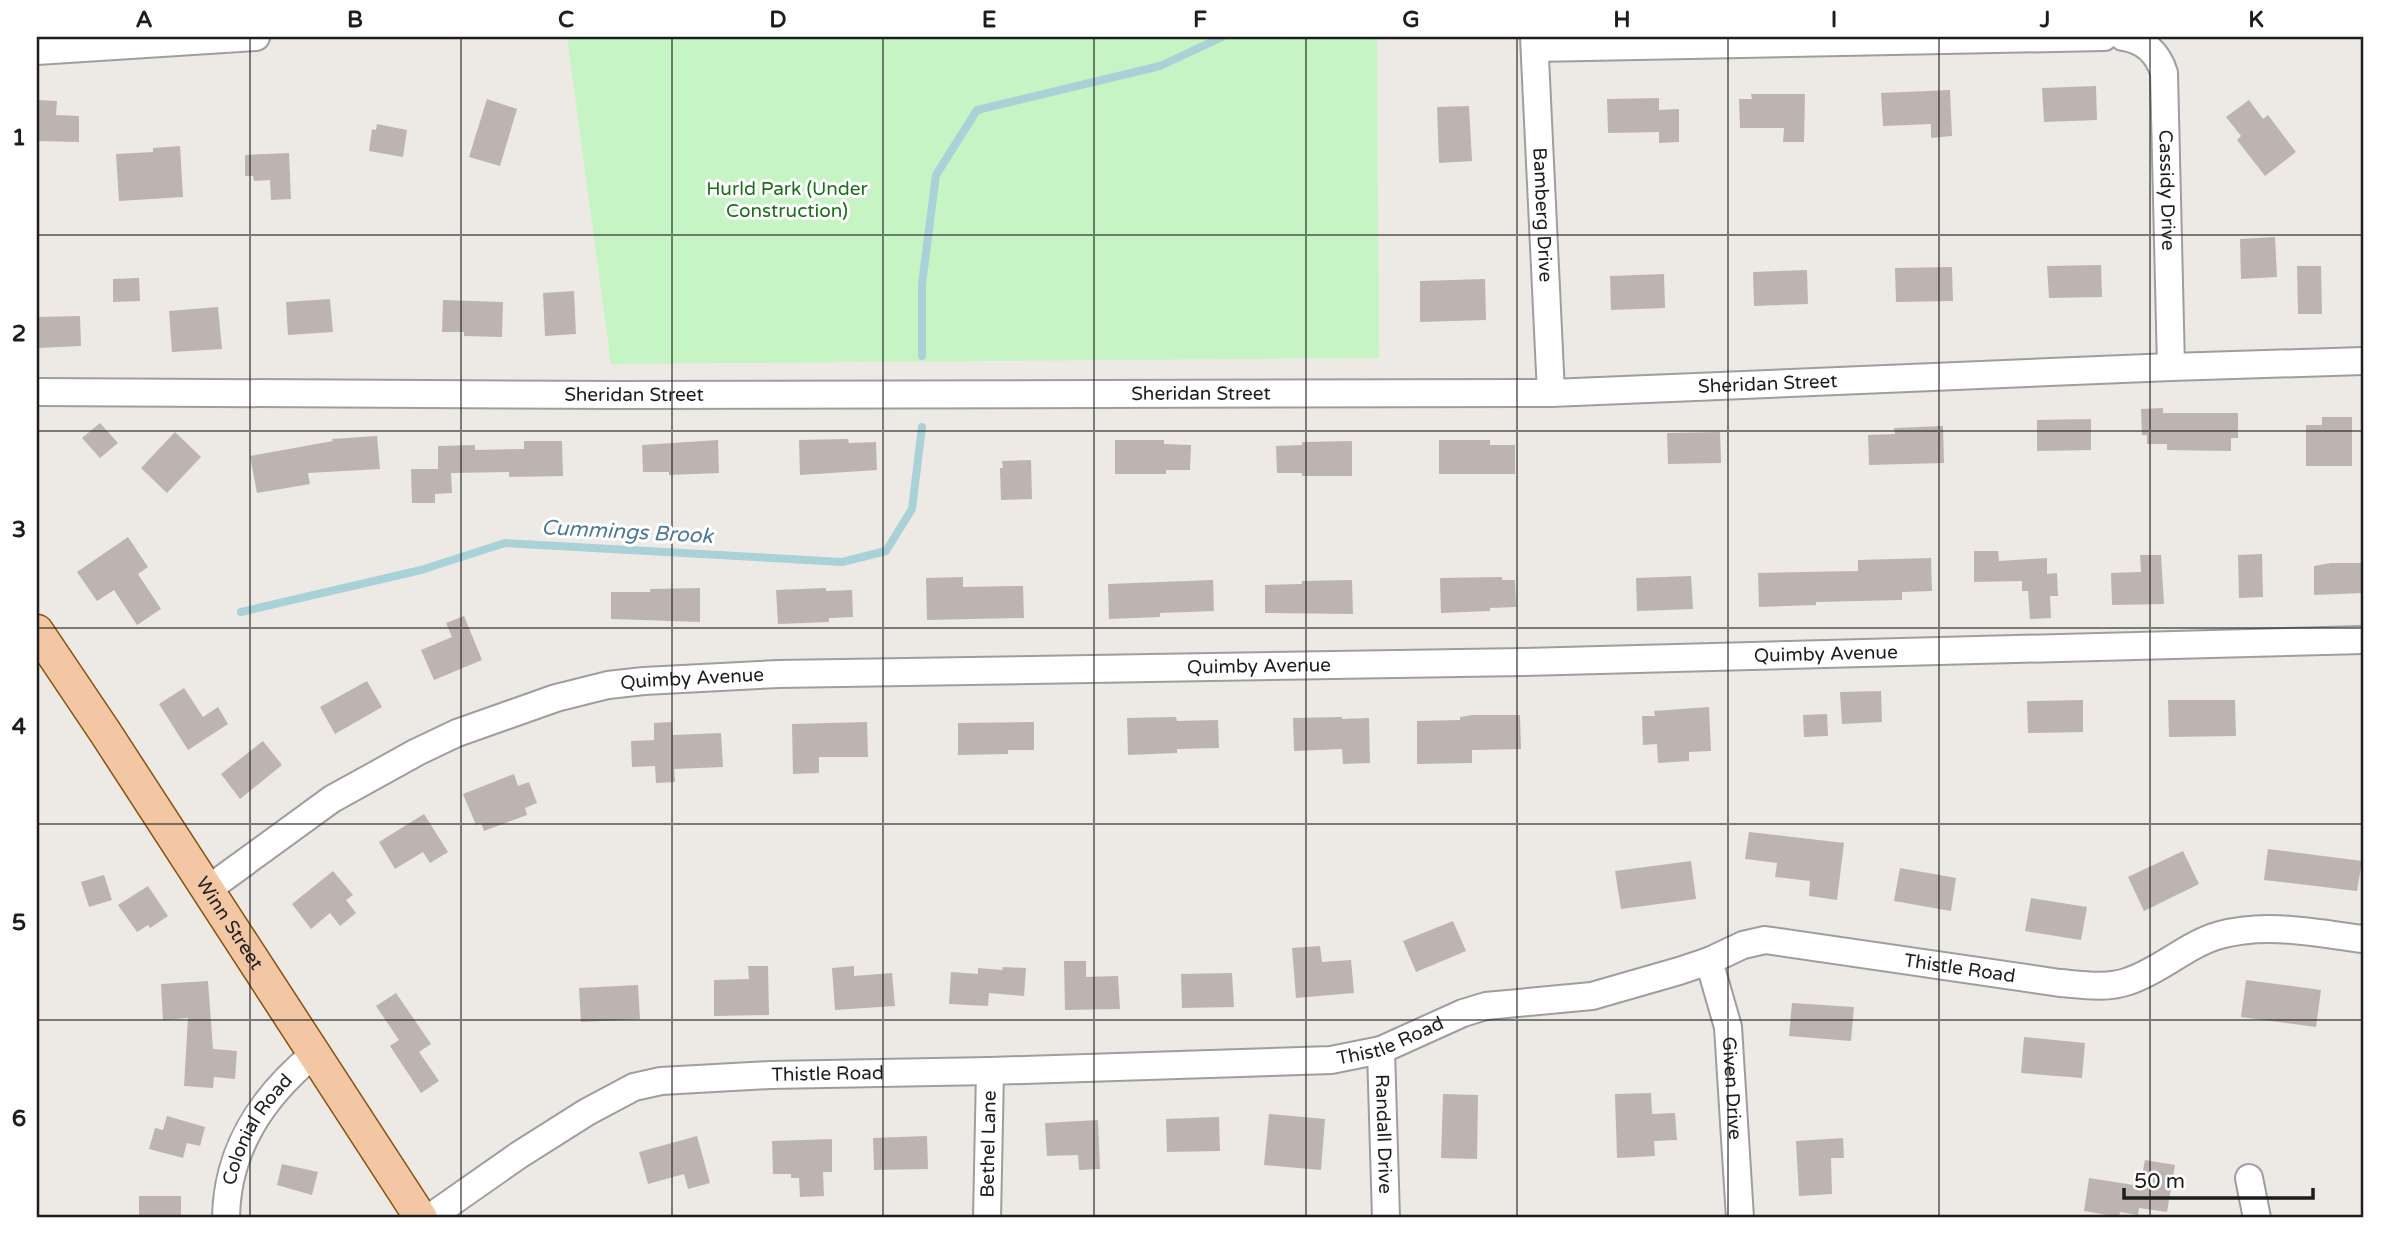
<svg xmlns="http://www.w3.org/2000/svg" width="2400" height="1255" viewBox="0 0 2400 1255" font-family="'Varela Round',sans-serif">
  <rect width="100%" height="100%" fill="#ede9e4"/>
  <polygon fill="#c6f4c4" points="567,37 1377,37 1379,358 611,364"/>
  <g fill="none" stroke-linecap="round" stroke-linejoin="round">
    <g stroke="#a8d2d7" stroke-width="8">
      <polyline points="922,356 922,284 936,175 977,110 1160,66 1222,37"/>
      <polyline points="241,612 421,570 505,543 842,562 886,551 912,509 922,427"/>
    </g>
  </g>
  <g fill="#bdb4b1">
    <polygon points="2096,86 2097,120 2044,122 2042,88"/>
    <polygon points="1950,90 1952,136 1931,138 1931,124 1883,126 1881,93"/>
    <polygon points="1751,94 1805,94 1804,142 1783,142 1784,128 1740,128 1739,99 1752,99"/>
    <polygon points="1659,98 1659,110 1679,109 1679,142 1659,143 1659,132 1608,133 1607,99"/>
    <polygon points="487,99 517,109 500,166 469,157"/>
    <polygon points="37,100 57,101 56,115 79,116 79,142 37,141"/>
    <polygon points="2249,100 2263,119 2268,115 2296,152 2265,176 2237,140 2241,136 2226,117"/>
    <polygon points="1469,106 1472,161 1439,163 1437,107"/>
    <polygon points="377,124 407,130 403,157 369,151 372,129 376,130"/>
    <polygon points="180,146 183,197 119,201 116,154 153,152 153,148"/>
    <polygon points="289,153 291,199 271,200 270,180 254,181 253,176 245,176 245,155"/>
    <polygon points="2275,237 2277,277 2241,279 2240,239"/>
    <polygon points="2101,265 2102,297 2049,298 2047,266"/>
    <polygon points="2297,266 2321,266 2322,314 2298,314"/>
    <polygon points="1952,267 1953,301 1896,302 1895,268"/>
    <polygon points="1807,270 1808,304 1754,306 1753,272"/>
    <polygon points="1664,274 1665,308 1611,310 1610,276"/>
    <polygon points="139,278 140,301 113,302 113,279"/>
    <polygon points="1485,279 1486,320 1420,322 1420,281"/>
    <polygon points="574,291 576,334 545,336 543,293"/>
    <polygon points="330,299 333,332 288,335 286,302"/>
    <polygon points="443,300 503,302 502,337 464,336 464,332 442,332"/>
    <polygon points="218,307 222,349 172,352 169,311"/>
    <polygon points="80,316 81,346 37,348 37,317"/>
    <polygon points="2163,408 2163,413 2238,413 2238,438 2231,438 2231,451 2167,450 2167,444 2147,444 2147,435 2142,435 2141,409"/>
    <polygon points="2322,417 2352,417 2352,466 2306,466 2306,425 2322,425"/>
    <polygon points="2091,419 2091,450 2037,451 2037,420"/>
    <polygon points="100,423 118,443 100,458 82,438"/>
    <polygon points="1943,426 1944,463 1869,465 1868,435 1895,434 1894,428"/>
    <polygon points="175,432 201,457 167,493 141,468"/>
    <polygon points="1720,432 1721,463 1668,464 1667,433"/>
    <polygon points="377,436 380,469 308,473 310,484 257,493 250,456 333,441 332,439"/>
    <polygon points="848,439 849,443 876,442 877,470 800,475 799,440"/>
    <polygon points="718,440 719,473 669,475 669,472 643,472 642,445"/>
    <polygon points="1115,440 1164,440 1164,444 1191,445 1190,470 1166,470 1166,474 1115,474"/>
    <polygon points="1439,440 1490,440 1490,445 1515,445 1515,474 1439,474"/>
    <polygon points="524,441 562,441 563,476 509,477 509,472 451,473 452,493 435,494 435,503 412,503 411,469 438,469 438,446 475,445 475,450 524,449"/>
    <polygon points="1352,441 1352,476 1302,476 1302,473 1277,473 1276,446 1302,445 1302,442"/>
    <polygon points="1031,460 1032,499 1001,500 1000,468 1003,468 1002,461"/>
    <polygon points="128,537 148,567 138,574 161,609 137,625 114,590 97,601 77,572"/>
    <polygon points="1974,551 1998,551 1999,561 2047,558 2047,574 2057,573 2058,596 2050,596 2051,618 2030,619 2028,591 2022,591 2022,581 1974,582"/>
    <polygon points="2262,554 2263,597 2239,598 2238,555"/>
    <polygon points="2140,555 2161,555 2164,604 2112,605 2111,573 2141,572"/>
    <polygon points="1931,558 1932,591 1902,592 1902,600 1816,602 1816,605 1759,607 1758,573 1858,571 1858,560"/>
    <polygon points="2331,563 2362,563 2363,593 2314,595 2314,566"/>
    <polygon points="1691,576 1693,609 1637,611 1636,578"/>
    <polygon points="963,577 963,587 1023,586 1024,618 927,620 926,578"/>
    <polygon points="1502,577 1502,580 1515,580 1516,607 1490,608 1490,611 1441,613 1440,578"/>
    <polygon points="1213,580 1214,611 1160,613 1160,617 1109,619 1108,584"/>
    <polygon points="1352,580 1353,614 1265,613 1265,585 1302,584 1302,581"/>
    <polygon points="700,588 700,622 611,619 611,592 650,592 650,589"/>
    <polygon points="826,588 826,591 852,590 853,617 829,618 829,622 778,624 776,590"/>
    <polygon points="464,616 482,660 434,680 421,650 452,637 446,623"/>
    <polygon points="367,681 382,707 335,734 320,707"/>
    <polygon points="184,688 203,717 218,707 228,724 188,750 159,704"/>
    <polygon points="1881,691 1882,722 1842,724 1840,692"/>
    <polygon points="2083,700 2083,732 2028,733 2027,701"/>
    <polygon points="2168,700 2235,700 2236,736 2169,737"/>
    <polygon points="1709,707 1711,751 1689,752 1689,761 1658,763 1657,744 1643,745 1642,716 1655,716 1654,711"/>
    <polygon points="1827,714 1828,736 1804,737 1803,715"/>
    <polygon points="1472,715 1520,715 1521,749 1472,750 1472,763 1417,764 1417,721 1460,720 1460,717"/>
    <polygon points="1176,717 1177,721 1218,720 1219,748 1177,749 1177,753 1128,755 1127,718"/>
    <polygon points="1342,717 1342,719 1369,718 1370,763 1343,764 1342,749 1294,751 1293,718"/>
    <polygon points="672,722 673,739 673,735 721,733 723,767 674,769 675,782 656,783 655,766 632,767 631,741 654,740 654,723"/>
    <polygon points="867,722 868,757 819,757 819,773 793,774 792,724"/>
    <polygon points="1034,722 1034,750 1008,750 1008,754 958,755 958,723"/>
    <polygon points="263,741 282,765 240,799 221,774"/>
    <polygon points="514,774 518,786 529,782 537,803 525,808 527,815 484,831 481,823 476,825 463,794"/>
    <polygon points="424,814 448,852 430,863 423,852 395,869 379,842"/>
    <polygon points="1749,832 1844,843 1837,900 1809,896 1810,881 1775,877 1777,863 1745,859"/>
    <polygon points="2268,849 2362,861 2357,891 2264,880"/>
    <polygon points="2183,851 2199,884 2144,911 2128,877"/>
    <polygon points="1691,861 1696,899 1621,909 1615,871"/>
    <polygon points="1900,868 1956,878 1951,911 1894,901"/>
    <polygon points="333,871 353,895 346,900 356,913 340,926 330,913 311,929 292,904"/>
    <polygon points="104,875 112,900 89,907 81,882"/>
    <polygon points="148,886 168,916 150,928 148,925 137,932 118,905"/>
    <polygon points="2031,898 2087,907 2081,940 2025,931"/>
    <polygon points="1453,921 1466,951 1416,972 1403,941"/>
    <polygon points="1320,946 1322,962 1351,960 1354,993 1296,998 1292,948"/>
    <polygon points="1064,961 1086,961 1086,977 1118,976 1120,1009 1065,1010"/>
    <polygon points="748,966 768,966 769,1015 714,1016 714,980 749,979"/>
    <polygon points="854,966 854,976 892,973 895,1006 835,1010 832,968"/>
    <polygon points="1003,967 1026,968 1024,996 989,993 988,1006 949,1004 951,972 978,974 978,968 1002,970"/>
    <polygon points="1232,973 1234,1007 1182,1008 1181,974"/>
    <polygon points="2246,980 2321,990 2316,1027 2241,1017"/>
    <polygon points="208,981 213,1049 237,1051 235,1079 214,1077 213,1088 184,1086 188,1018 163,1020 161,984"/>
    <polygon points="638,985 640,1019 581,1022 579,988"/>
    <polygon points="396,993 431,1044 419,1052 439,1081 421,1093 390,1046 399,1040 376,1006"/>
    <polygon points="1792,1003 1854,1007 1851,1041 1789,1036"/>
    <polygon points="2024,1037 2085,1043 2082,1078 2021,1073"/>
    <polygon points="1651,1093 1652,1114 1675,1113 1677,1140 1654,1141 1655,1156 1617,1158 1615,1094"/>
    <polygon points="1443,1094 1478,1095 1477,1159 1441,1158"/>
    <polygon points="1269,1114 1325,1119 1321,1170 1264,1165"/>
    <polygon points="167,1116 205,1127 200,1146 187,1143 183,1158 149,1149 155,1128 163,1130"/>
    <polygon points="1219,1117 1220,1151 1167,1152 1166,1119"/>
    <polygon points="1098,1120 1100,1169 1079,1170 1078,1155 1047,1156 1045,1123"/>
    <polygon points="697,1136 710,1183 688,1189 684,1174 648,1184 639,1152"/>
    <polygon points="927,1136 928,1169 874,1170 873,1138"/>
    <polygon points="1843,1138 1844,1158 1831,1158 1832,1194 1799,1196 1796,1141"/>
    <polygon points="832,1139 832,1172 823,1172 824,1196 800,1197 799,1178 791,1178 791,1174 773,1174 772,1141"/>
    <polygon points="2145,1160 2175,1165 2167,1212 2139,1208 2138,1215 2120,1212 2119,1217 2084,1211 2089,1178 2140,1186"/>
    <polygon points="282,1164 318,1172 312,1195 277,1185"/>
    <rect x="139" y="1196" width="42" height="22"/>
  </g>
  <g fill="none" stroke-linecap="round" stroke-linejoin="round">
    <g stroke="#9e9e9e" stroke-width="30">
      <g id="minor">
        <path id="s1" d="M1534,37L1551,393"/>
        <path id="s2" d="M2123,37C2144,40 2158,53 2164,73L2171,367"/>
        <polyline points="1535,48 2104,37"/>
        <polyline points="37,51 256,37"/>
        <path id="s3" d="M37,392L619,395L1551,393L2171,367L2363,361"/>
        <path id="s4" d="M207,890L332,799L417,752L457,733L556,698L608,685L644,681L778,674L1523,662L2363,640"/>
        <path id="s5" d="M1709,961L1728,1027L1740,1218"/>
        <path id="s6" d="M1381,1050L1386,1218"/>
        <polyline points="2249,1178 2257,1218"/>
        <path id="s7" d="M226,1218C227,1149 262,1097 314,1054"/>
        <path id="s8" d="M429,1218L519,1155L587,1112L634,1087L661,1081L770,1075L990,1071L1331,1060L1381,1050L1463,1013L1486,1006L1592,996L1679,971L1709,961L1743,945L1765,940L2060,983C2083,985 2107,989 2129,981C2162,970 2187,944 2220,935C2266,922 2316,933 2363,939"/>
        <path id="s9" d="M987,1218L990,1071"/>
      </g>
    </g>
    <g stroke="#88510e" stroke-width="35">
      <g id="major">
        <path id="s10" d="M37,631L105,732L421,1218"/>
      </g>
    </g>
    <use href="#minor" stroke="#fff" stroke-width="26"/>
    <use href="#major" stroke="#f3c7a3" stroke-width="32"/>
  </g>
  <path fill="none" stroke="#1d1d1d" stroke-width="2" stroke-opacity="0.55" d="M250,37V1218M461,37V1218M672,37V1218M883,37V1218M1094,37V1218M1306,37V1218M1517,37V1218M1728,37V1218M1939,37V1218M2150,37V1218M37,235H2363M37,431H2363M37,628H2363M37,824H2363M37,1020H2363"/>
  <g text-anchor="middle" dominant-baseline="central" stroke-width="6" stroke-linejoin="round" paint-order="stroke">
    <g font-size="19" fill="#197115" stroke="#fff">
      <text x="787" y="189">Hurld Park (Under<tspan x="787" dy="22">Construction)</tspan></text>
    </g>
    <g font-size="19" fill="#1d1d1d" stroke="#fff">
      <text stroke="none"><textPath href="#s2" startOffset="175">Cassidy Drive</textPath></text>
      <text stroke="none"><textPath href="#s1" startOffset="178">Bamberg Drive</textPath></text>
      <text stroke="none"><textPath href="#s3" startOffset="1731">Sheridan Street</textPath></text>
      <text stroke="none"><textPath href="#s3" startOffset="1164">Sheridan Street</textPath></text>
      <text stroke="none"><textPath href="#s3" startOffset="597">Sheridan Street</textPath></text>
      <text stroke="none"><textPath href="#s4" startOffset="1673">Quimby Avenue</textPath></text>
      <text stroke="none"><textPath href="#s4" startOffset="1106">Quimby Avenue</textPath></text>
      <text stroke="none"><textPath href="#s4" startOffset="539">Quimby Avenue</textPath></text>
      <text stroke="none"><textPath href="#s10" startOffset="350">Winn Street</textPath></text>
      <text stroke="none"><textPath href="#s8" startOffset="1592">Thistle Road</textPath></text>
      <text stroke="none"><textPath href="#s8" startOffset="1004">Thistle Road</textPath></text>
      <text stroke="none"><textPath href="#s8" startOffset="438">Thistle Road</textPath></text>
      <text stroke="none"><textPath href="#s5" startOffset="130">Given Drive</textPath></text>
      <text stroke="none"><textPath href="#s7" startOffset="96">Colonial Road</textPath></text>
      <text stroke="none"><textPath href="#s6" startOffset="84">Randall Drive</textPath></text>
      <text stroke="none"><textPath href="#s9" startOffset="74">Bethel Lane</textPath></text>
    </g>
    <g font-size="21" font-style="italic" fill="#4c7994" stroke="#fff">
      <text transform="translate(627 532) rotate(3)">Cummings Brook</text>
    </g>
  </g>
  <rect width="2400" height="1255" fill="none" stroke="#ffffff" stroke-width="77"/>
  <path d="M2124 1188v10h189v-10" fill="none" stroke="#1d1d1d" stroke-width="3.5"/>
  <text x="2134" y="1188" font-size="21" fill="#1d1d1d" stroke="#ffffff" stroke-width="5" paint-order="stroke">50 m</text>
  <rect x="38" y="38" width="2324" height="1178" fill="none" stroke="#1d1d1d" stroke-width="2.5"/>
  <g font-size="23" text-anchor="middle" font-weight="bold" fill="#1d1d1d">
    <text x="144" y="27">A</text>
    <text x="355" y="27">B</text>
    <text x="566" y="27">C</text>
    <text x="778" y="27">D</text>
    <text x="989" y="27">E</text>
    <text x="1200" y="27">F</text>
    <text x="1411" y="27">G</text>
    <text x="1622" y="27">H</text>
    <text x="1834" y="27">I</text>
    <text x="2045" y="27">J</text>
    <text x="2256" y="27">K</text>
    <text x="19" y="145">1</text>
    <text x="19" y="341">2</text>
    <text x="19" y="537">3</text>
    <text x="19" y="734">4</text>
    <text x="19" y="930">5</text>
    <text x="19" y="1126">6</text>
  </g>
</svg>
